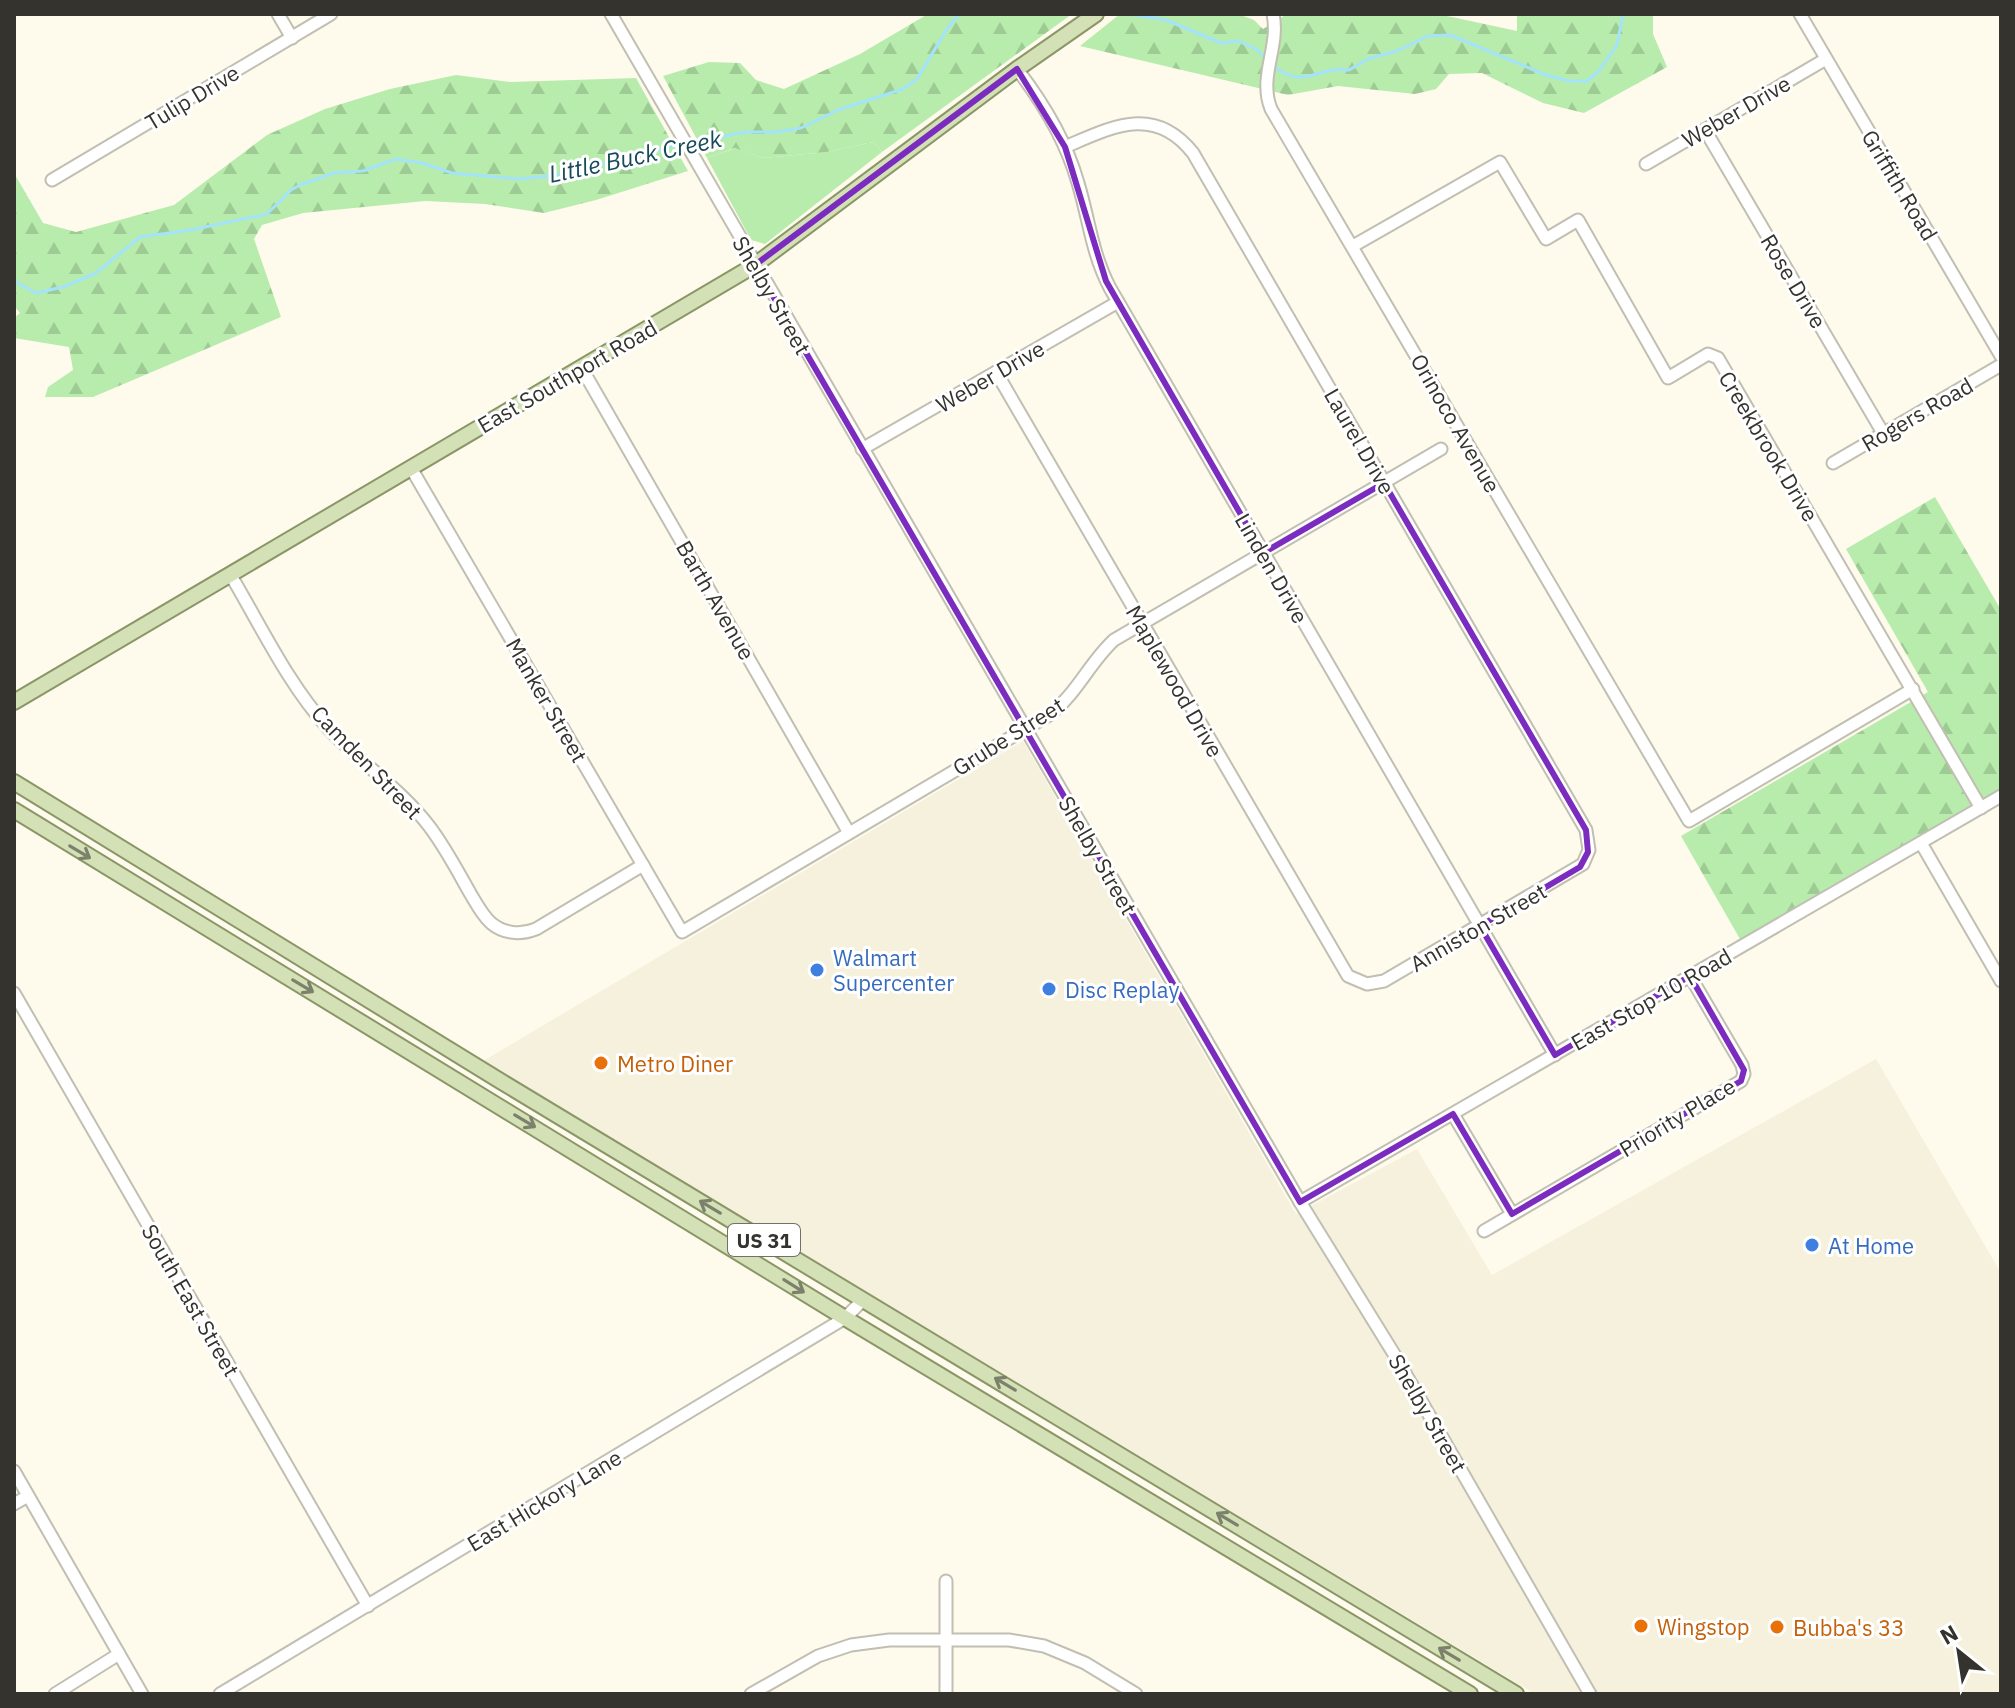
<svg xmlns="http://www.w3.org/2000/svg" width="2015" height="1708" viewBox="0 0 2015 1708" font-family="'IBM Plex Sans',sans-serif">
  <defs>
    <pattern id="forest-firs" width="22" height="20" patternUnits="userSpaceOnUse" patternTransform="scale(2)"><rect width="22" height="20" fill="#b7ecac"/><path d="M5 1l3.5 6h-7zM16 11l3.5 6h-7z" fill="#9ecb94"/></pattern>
  </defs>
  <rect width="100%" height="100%" fill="#fefbed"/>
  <polygon fill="#f5f1dc" points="1023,741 1296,1214 1417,1149 1492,1275 1876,1059 2001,1273 2001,1694 1535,1694 483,1061"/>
  <polygon fill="#b7ecac" points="873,142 882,152 765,244 751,240 707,158 736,148 763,158 827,152"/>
  <g fill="url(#forest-firs)">
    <polygon points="928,14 1072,14 882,152 873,142 827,152 763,158 735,148 707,158 663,76 709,62 740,63 756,80 784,89 860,54"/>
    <polygon points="1120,14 1238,14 1254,20 1263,29 1287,14 1438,14 1517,31 1517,14 1653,14 1653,34 1667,67 1584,113 1543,103 1482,73 1449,74 1436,89 1415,94 1338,86 1288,95 1080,46"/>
    <polygon points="456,75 510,82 636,78 688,171 596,200 544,213 485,204 425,201 303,213 262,225 254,239 281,317 93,397 45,397 48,387 73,370 69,347 14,338 14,318 20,313 14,306 14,173 43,223 76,232 174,205 267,135 325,109 390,89"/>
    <polygon points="1935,497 2001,610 2001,788 1740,939 1681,836 1928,692 1846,549"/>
  </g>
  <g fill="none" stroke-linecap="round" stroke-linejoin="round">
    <g stroke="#a3e3fb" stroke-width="3">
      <polyline points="1128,14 1166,20 1221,43 1238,41 1256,49 1268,60"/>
      <path d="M1273,65C1302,92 1319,65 1349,70L1368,59L1397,51L1428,36L1450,35L1546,75L1569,81H1587L1599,71L1617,45L1623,14"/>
      <polyline points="691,143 745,132 776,132 801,128 838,110 903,89 917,79 947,29 959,14"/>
      <polyline points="14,281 36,293 63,287 96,273 140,237 191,230 267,214 291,190 300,185 334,173 363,171 396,159 422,163 452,173 519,179 558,175 683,144"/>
    </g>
    <g stroke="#c1bfb2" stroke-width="15">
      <g id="minor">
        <polyline points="278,14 292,38"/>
        <polyline points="611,14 1300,1202 1394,1354 1590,1694"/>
        <path d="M1273,14C1280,47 1258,76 1271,109L1689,821L1913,689"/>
        <polyline points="1800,14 2001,356"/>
        <path d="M1017,69C1044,104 1066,140 1078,183C1089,219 1092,254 1110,288L1555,1055"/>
        <polyline points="1705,130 1883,433"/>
        <polyline points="1646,164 1826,59"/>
        <polyline points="52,180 331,14"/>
        <polyline points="1353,246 1500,162 1546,239 1578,220 1668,378 1708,354 1718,358 1981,808"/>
        <polyline points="581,367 849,833"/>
        <path d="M996,372L1348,976L1367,984L1384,981L1583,864L1589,850L1586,830L1193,153C1154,104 1112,127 1065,147"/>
        <polyline points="862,449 1118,302"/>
        <polyline points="1833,463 2001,365"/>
        <path d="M411,468L682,932L1049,715C1077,694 1089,663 1114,640L1441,449"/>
        <path d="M230,574C261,626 288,684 328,728C360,763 400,788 429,826C445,847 457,870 470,893C476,903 482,915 491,923C504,934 521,935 536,929L643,865"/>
        <polyline points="1921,843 2001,981"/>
        <polyline points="14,993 368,1606"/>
        <polyline points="1453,1114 1512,1214"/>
        <polyline points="1300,1202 2001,796"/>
        <polyline points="1484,1231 1741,1081 1744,1074 1742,1065 1690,976"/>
        <polyline points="14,1471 142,1694"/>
        <polyline points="14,1504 28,1496"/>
        <polyline points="55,1694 119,1654"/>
        <polyline points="220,1694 845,1318 863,1300"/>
        <polyline points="751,1694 818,1656 851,1645 889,1640 1009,1640 1044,1646 1085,1663 1136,1694"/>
        <polyline points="946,1694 946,1581"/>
      </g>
    </g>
    <g stroke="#8a9667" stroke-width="18">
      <g id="major">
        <polyline points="14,702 755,265 1017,69 1096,14"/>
        <polyline points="14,782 502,1082 1516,1694"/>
        <polyline points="14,810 845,1318 1470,1694"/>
      </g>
    </g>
    <use href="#minor" stroke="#fff" stroke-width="11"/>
    <use href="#major" stroke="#d4e0b6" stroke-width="14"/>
  </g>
  <defs><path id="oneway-shaft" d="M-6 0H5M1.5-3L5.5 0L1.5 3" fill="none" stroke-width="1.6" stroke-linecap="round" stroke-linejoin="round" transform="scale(2)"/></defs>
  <g stroke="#7c816b">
    <use href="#oneway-shaft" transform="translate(80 852) rotate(31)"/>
    <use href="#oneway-shaft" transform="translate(303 986) rotate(31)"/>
    <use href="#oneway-shaft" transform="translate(525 1121) rotate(31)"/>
    <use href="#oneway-shaft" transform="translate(710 1207) rotate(-149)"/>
    <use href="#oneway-shaft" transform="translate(794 1286) rotate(32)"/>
    <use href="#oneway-shaft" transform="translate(1005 1384) rotate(-149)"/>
    <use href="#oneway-shaft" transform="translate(1227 1519) rotate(-149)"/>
    <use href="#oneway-shaft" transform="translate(1449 1654) rotate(-149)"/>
  </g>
  <path fill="none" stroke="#7b2cbf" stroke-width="6" stroke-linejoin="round" d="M1017,69L1065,147L1106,281L1263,553L1384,483L1586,830L1588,852L1580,867L1480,926L1555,1055L1690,976L1744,1070L1741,1081L1512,1214L1453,1114L1300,1202L755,265Z"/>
  <g fill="#3f7fe0" stroke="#fff" stroke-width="3">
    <circle cx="817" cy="970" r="8"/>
    <circle cx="1049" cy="989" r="8"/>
    <circle cx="1812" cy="1245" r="8"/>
  </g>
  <g fill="#e8710a" stroke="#fff" stroke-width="3">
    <circle cx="601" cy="1063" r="8"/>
    <circle cx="1641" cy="1626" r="8"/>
    <circle cx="1777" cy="1627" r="8"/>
  </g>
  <g text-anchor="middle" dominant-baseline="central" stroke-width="6" stroke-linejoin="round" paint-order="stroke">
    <rect fill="#fff" stroke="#71706c" stroke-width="2" x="728" y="1224" width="72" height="32" rx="6"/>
    <g font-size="20" font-weight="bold" fill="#34332d">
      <text x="764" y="1240">US 31</text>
    </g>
    <g font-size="22" fill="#34332d" stroke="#fff">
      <text transform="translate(192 97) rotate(-31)">Tulip Drive</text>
      <text transform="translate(1736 111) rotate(-30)">Weber Drive</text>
      <text transform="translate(1900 185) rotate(59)">Griffith Road</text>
      <text transform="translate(1794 281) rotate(59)">Rose Drive</text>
      <text transform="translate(772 295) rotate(60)">Shelby Street</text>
      <text transform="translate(567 376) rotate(-30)">East Southport Road</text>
      <text transform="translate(990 376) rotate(-30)">Weber Drive</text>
      <text transform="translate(1917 414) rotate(-30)">Rogers Road</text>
      <text transform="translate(1456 423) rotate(60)">Orinoco Avenue</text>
      <text transform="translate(1360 441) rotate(60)">Laurel Drive</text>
      <text transform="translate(1769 446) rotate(59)">Creekbrook Drive</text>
      <text transform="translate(1272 568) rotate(60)">Linden Drive</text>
      <text transform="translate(716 600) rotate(60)">Barth Avenue</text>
      <text transform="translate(1175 681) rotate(60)">Maplewood Drive</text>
      <text transform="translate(547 700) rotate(60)">Manker Street</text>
      <text transform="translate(1008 736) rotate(-32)">Grube Street</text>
      <text transform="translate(367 762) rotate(46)">Camden Street</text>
      <text transform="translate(1098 855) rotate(60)">Shelby Street</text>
      <text transform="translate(1478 927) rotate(-30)">Anniston Street</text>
      <text transform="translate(1651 999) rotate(-30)">East Stop 10 Road</text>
      <text transform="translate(1677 1117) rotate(-31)">Priority Place</text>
      <text transform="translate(191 1300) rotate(60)">South East Street</text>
      <text transform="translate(1428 1413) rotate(60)">Shelby Street</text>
      <text transform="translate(544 1500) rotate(-31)">East Hickory Lane</text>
    </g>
    <g font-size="22" fill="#366cbe" stroke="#fff" text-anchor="start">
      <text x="833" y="957">Walmart<tspan x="833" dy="25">Supercenter</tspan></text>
      <text x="1065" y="989">Disc Replay</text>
      <text x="1828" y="1245">At Home</text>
    </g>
    <g font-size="22" fill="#c56008" stroke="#fff" text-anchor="start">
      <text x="617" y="1063">Metro Diner</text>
      <text x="1657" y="1626">Wingstop</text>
      <text x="1793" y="1627">Bubba's 33</text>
    </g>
    <g font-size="24" font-style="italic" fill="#164a5a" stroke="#fff">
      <text transform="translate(635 156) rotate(-12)">Little Buck Creek</text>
    </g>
  </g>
  <rect width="2015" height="1708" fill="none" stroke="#34332d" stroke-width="32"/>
  <g transform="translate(1959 1652) rotate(330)" stroke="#ffffff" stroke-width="6" paint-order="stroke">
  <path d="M0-6L14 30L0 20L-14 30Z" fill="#34332d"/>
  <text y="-12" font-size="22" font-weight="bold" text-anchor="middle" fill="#34332d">N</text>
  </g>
</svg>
